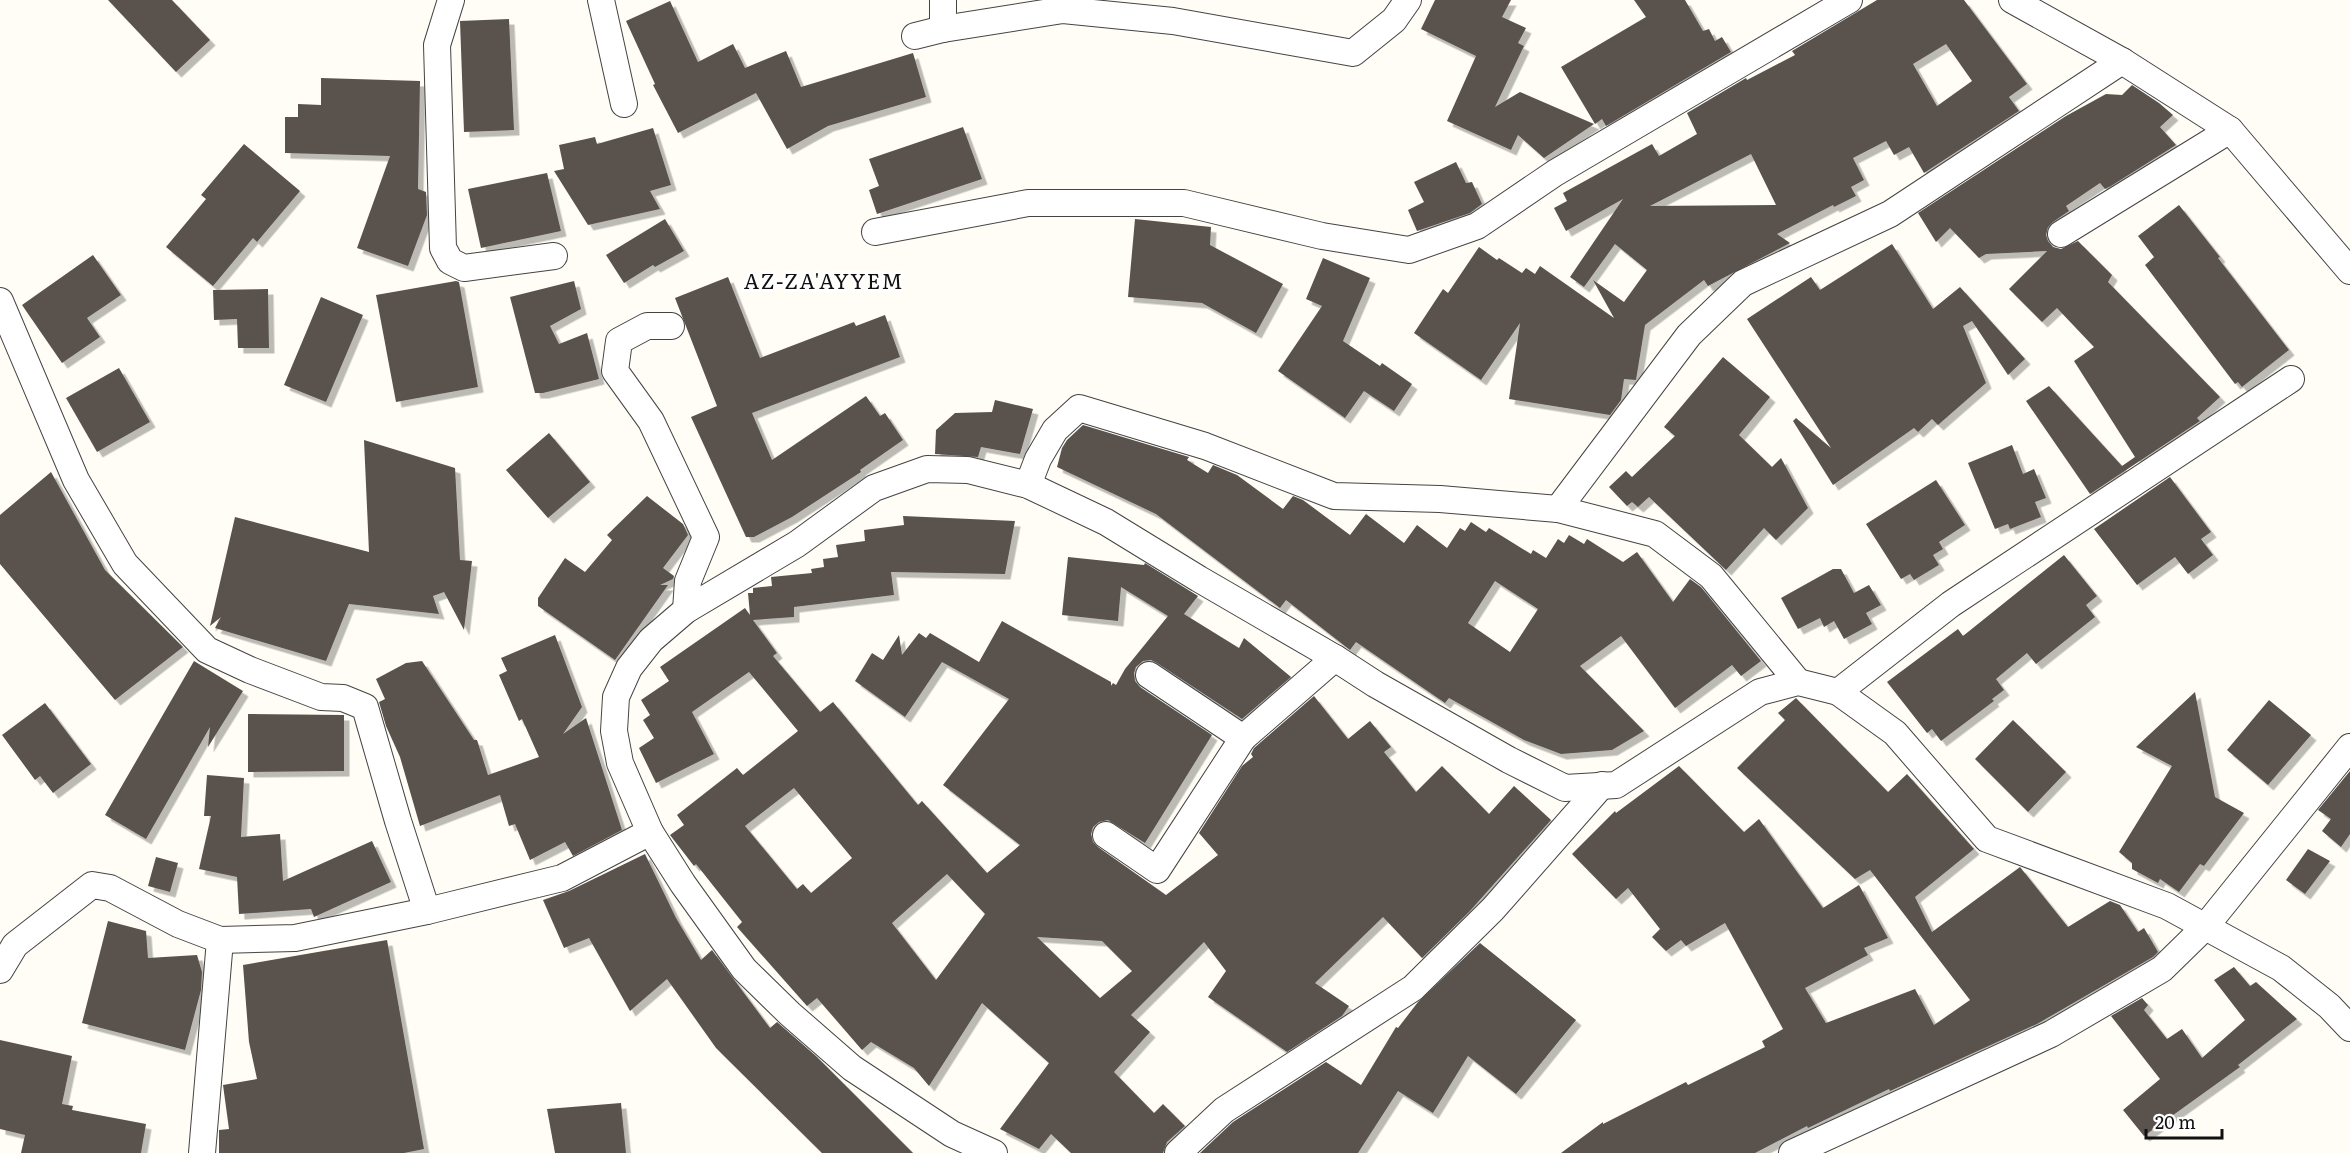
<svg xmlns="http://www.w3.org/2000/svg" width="2350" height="1153" viewBox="0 0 2350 1153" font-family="Literata,serif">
  <defs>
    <filter id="shadow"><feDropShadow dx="5.5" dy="5.5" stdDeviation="0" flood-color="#0004"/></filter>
  </defs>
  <rect width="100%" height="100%" fill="#fffdf5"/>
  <g fill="#5a524d" fill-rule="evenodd" filter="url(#shadow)">
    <polygon points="108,0 172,0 210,40 176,72"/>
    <polygon points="1435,0 1511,0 1502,17 1526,28 1518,43 1524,46 1495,107 1520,92 1594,124 1544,158 1518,135 1511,150 1447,121 1476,56 1421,29"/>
    <polygon points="1634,0 1685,0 1703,31 1709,29 1715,41 1722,37 1731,52 1606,126 1602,119 1595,124 1561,67 1646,17"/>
    <path d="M1877,0H1964L2027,84L2009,97L2019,111L1924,173L1909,147L1894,155L1886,141L1853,158L1864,180L1851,187L1856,196L1834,207L1833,205L1777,234L1790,243L1708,286L1704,280L1645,325L1636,380L1624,379L1621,400L1610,415L1509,399L1520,323L1481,380L1414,333L1443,289L1448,293L1479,247L1497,260L1499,258L1522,273L1526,268L1535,274L1540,266L1614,318L1593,280L1624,302L1647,270L1615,244L1584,287L1570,277L1623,199L1566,231L1554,208L1567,201L1563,193L1652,144L1659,156L1697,134L1687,113L1746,78L1747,80L1795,55L1792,51ZM1946,44L1972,81L1937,106L1913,64ZM1751,154L1776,205L1650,206Z"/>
    <polygon points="670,1 698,62 733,44 745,68 786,51 801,87 913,53 926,97 828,126 787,149 756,93 678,133 653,85 655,84 626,21"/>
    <polygon points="509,19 514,130 464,132 460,21"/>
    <polygon points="321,78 420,81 418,189 426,192 427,215 408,266 357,248 390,156 285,153 285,117 298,117 298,104 321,105"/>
    <polygon points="2132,85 2159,103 2173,115 2160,127 2176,145 2111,186 2105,189 2100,183 2066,206 2069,211 2053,222 2048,227 2046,235 2048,241 2053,247 2061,249 2078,241 2112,275 2108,282 2220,397 2197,418 2200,421 2090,494 2026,401 2049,386 2122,466 2135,457 2074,361 2094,347 2057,308 2042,322 2009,289 2047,251 1986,254 1979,258 1950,228 1936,242 1918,213 2066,116 2106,94 2122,95"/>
    <polygon points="963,127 982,179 877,214 869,190 879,186 869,159"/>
    <polygon points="653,128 671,185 650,191 660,209 588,225 554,171 564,169 559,145 595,137 597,144"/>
    <polygon points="244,144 300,191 257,242 253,238 213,286 166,247 206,199 201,195"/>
    <polygon points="1456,162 1466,183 1472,182 1482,204 1470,213 1417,231 1408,210 1424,202 1414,182"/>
    <polygon points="547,173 561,231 481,248 468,189"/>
    <polygon points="2179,205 2220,257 2218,258 2289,350 2242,387 2238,382 2235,384 2145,265 2154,257 2138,236"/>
    <polygon points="665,219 684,251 655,267 653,265 624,283 606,255"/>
    <polygon points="1135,219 1211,227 1210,245 1283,284 1256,333 1202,303 1128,297"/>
    <polygon points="1892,244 1933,309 1960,287 2025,359 2008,375 1972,321 1963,326 1986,383 1938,425 1932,419 1918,432 1914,428 1833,485 1793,421 1796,418 1831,448 1747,319 1811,277 1820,290"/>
    <polygon points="93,255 121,295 87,318 100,337 62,363 22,305"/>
    <polygon points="1323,258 1370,278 1343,341 1380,366 1382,363 1412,384 1394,411 1364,391 1345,418 1278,371 1322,306 1306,299"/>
    <polygon points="728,277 760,358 854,322 856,326 885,315 900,357 752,413 772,460 866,396 880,416 885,413 903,440 860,470 861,472 792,517 754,537 746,537 691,417 717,406 675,298"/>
    <polygon points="456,281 459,282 478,387 396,402 376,295"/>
    <polygon points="574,281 581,309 550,326 559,344 587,333 599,379 543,393 535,393 510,297"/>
    <polygon points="268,289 269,348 238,348 237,319 214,320 213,290"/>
    <polygon points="321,297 363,315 326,402 284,385"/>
    <polygon points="1723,357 1770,397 1739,435 1772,467 1781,458 1808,508 1776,540 1764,528 1726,570 1649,497 1638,507 1632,502 1627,506 1609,487 1626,471 1632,477 1675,436 1664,427"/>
    <polygon points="119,368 150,422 97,452 66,398"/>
    <polygon points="995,400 1033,409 1020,454 981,447 978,457 935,454 936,430 955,413 992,412"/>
    <path d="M1083,425L1189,457L1187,460L1208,473L1213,465L1237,475L1283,509L1293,496L1303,500L1350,535L1366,514L1404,543L1417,525L1447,548L1460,528L1465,531L1471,522L1486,532L1489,528L1531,554L1533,550L1546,558L1558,539L1564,543L1569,535L1584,544L1587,539L1623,562L1637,552L1673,602L1690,579L1701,587L1761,661L1741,676L1732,665L1675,708L1621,636L1580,666L1644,731L1612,750L1561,754L1524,740L1449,698L1445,703L1356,642L1350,650L1286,600L1280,608L1156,514L1057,467L1062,448L1067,440ZM1495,581L1538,609L1510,652L1468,623Z"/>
    <polygon points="549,433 590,482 548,518 506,470"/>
    <polygon points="364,440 455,468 460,560 472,561 464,630 444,592 433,596 439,614 349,604 326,661 215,628 221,617 210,626 235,517 369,552"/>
    <polygon points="2012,445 2023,474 2034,469 2046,498 2035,502 2041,517 2010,529 2008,524 1995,529 1968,463"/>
    <polygon points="51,472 105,570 183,647 115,700 0,564 0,515"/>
    <polygon points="2170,477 2211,532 2201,539 2213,555 2188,574 2175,557 2137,585 2094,529"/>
    <polygon points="1936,480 1965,525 1939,542 1943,549 1933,555 1939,565 1914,580 1910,574 1901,579 1866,524"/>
    <polygon points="647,496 683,524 688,535 663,568 674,576 673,579 660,585 668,585 615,660 538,606 538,598 565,558 585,572 612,540 607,535"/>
    <path d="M903,516L1015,521L1005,574L891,572L894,595L794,607V617L753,620L777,653L773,656L820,712L833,702L918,805L922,801L987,873L1020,845L943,785L1009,699L942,662L905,717L855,681L872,653L883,660L899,635L902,655L919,633L926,638L930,633L979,662L1002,621L1111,682V686L1113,683L1116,685L1125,669L1168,616L1121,587L1118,621L1062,615L1068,557L1144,565L1145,563L1198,596L1184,614L1239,648L1244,638L1291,677L1242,719L1157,663L1151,660L1143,661L1136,667L1134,673L1135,681L1140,687L1212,735L1145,843L1108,820L1099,822L1093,827L1091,834L1093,842L1098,847L1166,895L1218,855L1199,833L1242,766L1253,757L1251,754L1254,748L1314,696L1348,739L1370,721L1391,747L1384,752L1416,792L1442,766L1489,814L1514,786L1551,820L1469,912L1422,958L1383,917L1315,983L1349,1006L1342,1016L1287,1052L1208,997L1226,971L1204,942L1131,1015L1150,1032L1114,1072L1154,1113L1163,1104L1185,1126L1167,1142L1163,1153H1071L1051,1134L1039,1149L1000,1129L1049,1063L982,1003L929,1086L914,1068L871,1042L862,1050L817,998L807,1006L737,927L742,922L696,864L694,866L670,835L684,825L677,815L737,768L743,775L798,731L749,672L692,712L714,754L656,783L639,748L654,738L643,720L650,715L641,700L669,681L660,667L745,608L750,615L748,593H753V588L772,586L771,577L812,573L811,569L824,567L823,559L838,557L836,545L865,541L864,530L904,525ZM794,788L852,858L811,893L803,884L797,889L745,826ZM947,874L985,914L936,980L892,923ZM1037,937L1102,941L1132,971L1100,998Z"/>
    <polygon points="2064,555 2097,596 2086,605 2095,617 2036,664 2027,653 1996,679 2004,690 1992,699 1994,701 1941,741 1932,729 1927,733 1887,682 1958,629 1963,636"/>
    <polygon points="1833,569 1841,569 1854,593 1869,585 1881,605 1866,613 1872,624 1844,639 1834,621 1824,627 1820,618 1798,629 1781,598"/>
    <polygon points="555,635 582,707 563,734 586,718 622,830 573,856 565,842 530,860 515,824 509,826 500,795 420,826 400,757 386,726 379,702 385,699 376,679 406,663 422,661 474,740 477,740 488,775 539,757 522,719 519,721 499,675 507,671 501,658"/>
    <polygon points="194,661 243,691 208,747 210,727 146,839 105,815"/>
    <polygon points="2195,692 2215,797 2244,813 2204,866 2200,864 2179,892 2160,879 2158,883 2132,869 2132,863 2119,852 2172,766 2136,747"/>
    <polygon points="1796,698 1888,792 1907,774 1974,849 1915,897 1932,932 2020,867 2068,927 2110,901 2120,905 2138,932 2144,928 2158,952 2153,957 2037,1024 1890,1091 1889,1089 1808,1128 1807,1126 1755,1153 1561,1153 1603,1122 1603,1124 1686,1082 1688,1085 1765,1047 1762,1041 1783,1029 1725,923 1686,946 1681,940 1666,951 1652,937 1660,929 1628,888 1616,899 1572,854 1615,811 1616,813 1679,766 1744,832 1759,819 1823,908 1859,885 1888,938 1864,948 1868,955 1805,988 1826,1023 1915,989 1934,1025 1970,1000 1870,870 1855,879 1737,768 1785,720 1778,713"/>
    <polygon points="2269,700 2311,735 2268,785 2227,750"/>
    <polygon points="45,703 91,764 53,793 40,776 35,780 2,735"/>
    <polygon points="248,714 344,715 344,771 248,772"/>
    <polygon points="2013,720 2066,772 2028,812 1975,759"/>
    <polygon points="2350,771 2350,834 2341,847 2322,831 2331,819 2318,810"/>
    <polygon points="207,775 244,778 241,837 280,834 283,881 372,841 391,882 314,917 311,909 239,914 237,877 199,869 211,816 204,816"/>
    <polygon points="2308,849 2330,861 2305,894 2286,880"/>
    <polygon points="645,854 676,918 701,960 712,950 770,1028 777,1022 816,1056 913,1153 822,1153 716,1048 667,979 630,1011 589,938 564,948 543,900 569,891"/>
    <polygon points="156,857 178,863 170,892 148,886"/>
    <polygon points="108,921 146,931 148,958 197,955 202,972 201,990 185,1050 82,1023"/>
    <polygon points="387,940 424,1149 404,1153 219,1153 219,1130 229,1129 223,1085 257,1079 249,1042 243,965"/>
    <polygon points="1480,943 1576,1020 1516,1094 1468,1056 1433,1113 1398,1091 1358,1153 1200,1153 1233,1122 1326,1062 1361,1085 1396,1027 1398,1028 1418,1002"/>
    <polygon points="2234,967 2250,986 2256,982 2297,1019 2238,1065 2240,1067 2144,1136 2123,1110 2160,1079 2111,1016 2142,998 2148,1005 2144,1010 2167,1039 2182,1029 2202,1058 2245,1020 2214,980"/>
    <polygon points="0,1040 72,1056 62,1104 73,1106 72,1110 146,1124 141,1153 21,1153 25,1135 0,1129"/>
    <polygon points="621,1103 626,1153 555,1153 547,1109"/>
  </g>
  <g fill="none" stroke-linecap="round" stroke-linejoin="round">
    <g stroke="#444" stroke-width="28">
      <g id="minor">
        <polyline points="451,0 437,45 443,248 450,261 464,268 554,256"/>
        <polyline points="601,0 624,104"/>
        <polyline points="943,0 943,29"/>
        <polyline points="2012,0 2122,61 2230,130 2350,271"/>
        <polyline points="915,36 943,29 1063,10 1173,21 1353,53 1394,20 1408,0"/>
        <polyline points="875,232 1028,203 1184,203 1322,236 1409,250 1477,226 1555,173 1849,0"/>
        <polyline points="2061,234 2230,130"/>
        <polyline points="0,301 76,480 125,564 207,650 250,670 321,697 343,698 365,707 398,821 427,911"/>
        <polyline points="671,326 647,326 619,341 615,371 651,421 706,537 688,581 686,610"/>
        <polyline points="1028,485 1038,459 1055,430 1079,408 1205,446 1334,496 1440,499 1558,509 1655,534 1711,576 1798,682"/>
        <polyline points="1558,509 1689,335 1743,283 1890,214 2122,61"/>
        <polyline points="1149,675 1243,738 1335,658"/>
        <polyline points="1838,692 1951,604 2291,379"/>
        <polyline points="1106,835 1157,870 1243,738"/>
        <polyline points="0,970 15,945 92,885 110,888 178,924 220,940 295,938 427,911 562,878 650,832"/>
        <polyline points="202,1153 220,940"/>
        <polyline points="994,1153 952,1134 852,1068 790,1014 744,969 683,884 650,832 620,763 614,731 616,697 629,668 651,640 686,610 797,544 874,488 927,469 968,470 1028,485 1106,522 1199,579 1335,658 1375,684 1509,760 1565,788 1616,785 1760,692 1798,682 1838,692 1895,733 1987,839 2167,906 2281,968 2329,1006 2350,1028"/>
        <polyline points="1178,1153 1224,1110 1413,988 1493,909 1602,785"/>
        <polyline points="1792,1153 2051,1034 2162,969 2205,927 2350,747"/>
      </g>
    </g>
    <use href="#minor" stroke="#fff" stroke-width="26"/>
  </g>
  <g text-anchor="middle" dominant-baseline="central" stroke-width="6" stroke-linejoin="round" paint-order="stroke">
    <g font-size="21" letter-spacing="1.5" fill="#111" stroke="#fff">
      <text x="824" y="279">AZ-ZA'AYYEM</text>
    </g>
  </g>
  <path d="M2146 1129v9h76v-9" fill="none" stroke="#111111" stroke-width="3"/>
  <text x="2155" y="1129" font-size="18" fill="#111111" stroke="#ffffff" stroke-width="4.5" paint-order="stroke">20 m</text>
</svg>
